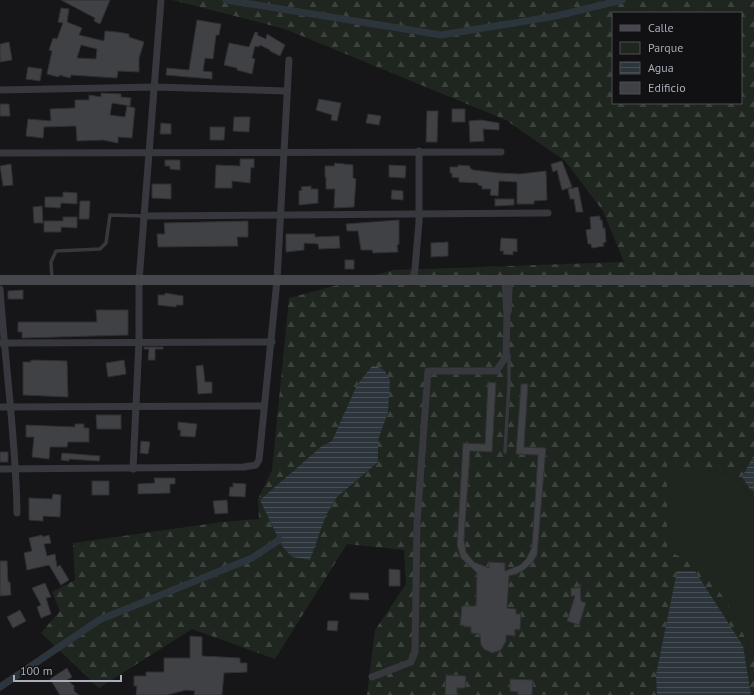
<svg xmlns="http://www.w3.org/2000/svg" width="754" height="695" viewBox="0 0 754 695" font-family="'PT Sans',sans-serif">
  <defs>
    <pattern id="forest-firs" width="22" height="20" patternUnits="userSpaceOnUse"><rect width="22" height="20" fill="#1e261f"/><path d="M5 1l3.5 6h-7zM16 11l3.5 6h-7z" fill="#3c433d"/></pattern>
    <pattern id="water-rules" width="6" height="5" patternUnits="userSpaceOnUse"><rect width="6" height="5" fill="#2c353c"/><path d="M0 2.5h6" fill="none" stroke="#485056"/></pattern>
  </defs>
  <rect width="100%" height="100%" fill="#161618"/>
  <polygon fill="#1e261f" points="667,465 728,473 754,498 754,656 733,613 667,551"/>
  <path fill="url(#forest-firs)" fill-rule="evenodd" d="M172,0H754V498L728,473L667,465V551L703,566L733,613L754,656V695H367L375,630L406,584L404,550L347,544L275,659L192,629L99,688L41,633L60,611L52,592L75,580L73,543L222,522L259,519L258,499L272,470L289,298L394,270L624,262L603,211L565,161L506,120L285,29ZM613,13H741V103H613Z"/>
  <g fill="url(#water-rules)">
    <polygon points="373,365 384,370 390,380 388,412 378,440 378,462 337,497 326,515 310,560 292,557 282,546 260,500 322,446 332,441 357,385"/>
    <polygon points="754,455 754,492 750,489 742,477"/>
    <polygon points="677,571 695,571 743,646 751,695 657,695 656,675"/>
  </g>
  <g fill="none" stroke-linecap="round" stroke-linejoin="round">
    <g stroke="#2c353c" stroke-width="7">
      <polyline points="226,0 441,35 556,16 622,0"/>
      <polyline points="0,687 99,620 252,558 279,540"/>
    </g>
  </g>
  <g fill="#404145" stroke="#303034" fill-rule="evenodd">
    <polygon points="61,0 110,0 100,24 94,21 95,18"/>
    <path d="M61,8L69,9L67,22L82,28L79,35L104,41L105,31L117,32L129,34V37L144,42L139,58V72L118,71L117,78L71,75L70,78L59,75V77L47,74L52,51L49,50L53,38L57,39L63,23L58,22ZM81,45L97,49L96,59L77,58Z"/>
    <polygon points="197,20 221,24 219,35 216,35 213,59 205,58 203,71 212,72 212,79 166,75 167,68 189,70"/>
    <polygon points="255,32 258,33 257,35 266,39 267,34 285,45 280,56 270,51 270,50 260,45 259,47 255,46 252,58 255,59 252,74 237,70 237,68 224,65 229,43 249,47"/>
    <polygon points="9,42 12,60 0,62 0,44"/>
    <polygon points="28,67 42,69 40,81 26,79"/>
    <polygon points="101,93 121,94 121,97 131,98 130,106 112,103 110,115 125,117 127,106 135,108 132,138 118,137 118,143 103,140 77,141 76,126 44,127 43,138 26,136 28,119 51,121 50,109 75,108 75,100 89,100 89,95 101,97"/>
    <polygon points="319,99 341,103 337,121 331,120 332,115 316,110"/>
    <polygon points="0,104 9,104 10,116 0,116"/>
    <rect x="452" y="109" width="13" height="13"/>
    <polygon points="427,111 438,111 437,142 426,142"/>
    <polygon points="368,114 381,116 379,125 366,123"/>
    <polygon points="234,117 250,117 249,132 233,131"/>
    <polygon points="481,120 499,123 499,130 483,129 484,141 470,142 469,121"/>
    <polygon points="161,123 171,124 171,134 160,134"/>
    <polygon points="210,127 225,127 224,140 210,140"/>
    <polygon points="240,159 254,159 254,168 251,167 250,183 232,181 232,188 215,188 216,165 240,166"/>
    <polygon points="165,160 180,160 180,170 170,169 170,166 165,166"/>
    <polygon points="562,161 572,187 562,190 557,170 553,172 551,164"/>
    <polygon points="335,163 353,165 353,178 356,179 354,207 334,208 335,189 326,189 326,177 325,177 325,166 334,166"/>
    <polygon points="11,164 13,185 3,186 0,166"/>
    <polygon points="389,165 406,166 405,178 389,177"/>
    <polygon points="458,165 470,166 470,168 473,170 499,173 520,174 546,171 547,200 534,201 534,204 517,204 517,182 499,181 498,196 490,195 491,189 482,189 482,186 478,185 478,183 459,182 459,178 452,177 452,173 450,173 450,167 458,167"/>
    <polygon points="152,184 171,184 171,199 152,198"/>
    <polygon points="311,186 311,189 318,189 318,203 299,205 299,191 302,190 301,187"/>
    <polygon points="578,187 583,212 576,212 574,199 570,199 568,189"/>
    <polygon points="392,190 403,191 403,200 391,199"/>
    <polygon points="63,192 77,193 77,204 61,203 60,208 45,207 45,197 63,197"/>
    <polygon points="495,199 514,199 514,205 495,206"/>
    <polygon points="80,201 90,201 89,219 79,219"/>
    <polygon points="42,206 43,223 34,223 33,207"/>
    <polygon points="600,216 600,220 602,220 603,228 605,228 606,242 603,243 604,246 592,248 591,244 588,244 586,230 591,229 590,217"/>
    <polygon points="63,217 77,217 77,228 61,227 61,232 44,232 44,221 63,221"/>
    <polygon points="399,220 399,244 397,245 398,252 373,253 372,250 361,250 358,231 347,231 346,224"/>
    <polygon points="248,221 248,237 237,237 238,246 158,247 157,234 165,234 164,223"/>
    <polygon points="286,234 315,234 315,237 339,236 340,248 319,249 318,244 304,243 304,250 286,252"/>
    <polygon points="501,238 517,239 517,252 513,251 513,255 503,254 504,251 500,251"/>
    <polygon points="448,242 448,256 431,257 431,243"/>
    <rect x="345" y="260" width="9" height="9"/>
    <polygon points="23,290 23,299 8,299 8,291"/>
    <polygon points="165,293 183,296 183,305 176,305 176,307 158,305 158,295 165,295"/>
    <polygon points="96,310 128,310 128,335 22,338 22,332 18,332 18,322 97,322"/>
    <polygon points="144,347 163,347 163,349 155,349 155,360 148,360 149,349 144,349"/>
    <polygon points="31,360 67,361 68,397 23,395 23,362 31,362"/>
    <polygon points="124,360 126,374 108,377 106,363"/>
    <polygon points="203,365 205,382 212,382 212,393 198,394 196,366"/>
    <polygon points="488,382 496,383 492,452 470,451 464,540 466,552 474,562 489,568 489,562 505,563 505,571 520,565 526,559 532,547 538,455 516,454 521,384 528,384 524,447 546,448 537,555 532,563 524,570 517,574 509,576 507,608 516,609 516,614 521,614 520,630 515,629 515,636 506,635 506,641 501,650 492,653 484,649 481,645 480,634 471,633 471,627 460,625 462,606 476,606 477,573 461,558 457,545 463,443 485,444"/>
    <polygon points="96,415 121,415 121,429 97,429"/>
    <polygon points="178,422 197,424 195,437 180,436 181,430 178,430"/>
    <polygon points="75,424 84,424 84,428 89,428 89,442 68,442 67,447 50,447 49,459 32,457 34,437 26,437 26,425 75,427"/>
    <polygon points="141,441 150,442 148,454 140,453"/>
    <rect x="0" y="452" width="8" height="10"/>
    <polygon points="62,453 100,456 99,461 69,459 69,461 61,460"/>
    <polygon points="154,478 175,478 175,484 170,484 170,493 138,494 138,484 155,483"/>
    <rect x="92" y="481" width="17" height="14"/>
    <polygon points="233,483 246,484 245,497 229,496 230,487 233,487"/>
    <polygon points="53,494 61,495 60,517 43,516 43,521 29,520 29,498 52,499"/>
    <polygon points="227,500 228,513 215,514 213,501"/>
    <polygon points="42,535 43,537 49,535 51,543 44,544 47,556 55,554 57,567 60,565 69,580 61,585 49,565 27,570 24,553 32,551 29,538"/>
    <polygon points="0,561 7,561 8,582 10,582 11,595 0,596"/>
    <polygon points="389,569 400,570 400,586 389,586"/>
    <polygon points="45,583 51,597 46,598 51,614 41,618 37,607 41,605 32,588"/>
    <polygon points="580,584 581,601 586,603 579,625 567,621 575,596 571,596 571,588 579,588"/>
    <polygon points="350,593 368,593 369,600 350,599"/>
    <polygon points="20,610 26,621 13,628 7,617"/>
    <polygon points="328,621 338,621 337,631 327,630"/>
    <polygon points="190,636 202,637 202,656 240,658 240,663 247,663 247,672 224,673 222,695 194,695 195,691 186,690 167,695 136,695 137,686 134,686 134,676 146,676 146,672 164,672 164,658 190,658"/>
    <polygon points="67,668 72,677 67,680 74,686 74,691 79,695 60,695 50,679"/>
    <polygon points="446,675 466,676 465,688 457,688 457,695 445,695"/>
    <polygon points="510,679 533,680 532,695 518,695 518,692 510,691"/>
  </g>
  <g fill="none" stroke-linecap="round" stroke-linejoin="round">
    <g stroke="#37383d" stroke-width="3.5">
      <polyline points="52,279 51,262 56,251 100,249 106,243 110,215 144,216"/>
      <polyline points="510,312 511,281"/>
      <polyline points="505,452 509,384 509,355"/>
    </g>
    <g stroke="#37383d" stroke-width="7">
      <polyline points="0,90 155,87 287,91"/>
      <polyline points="0,153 501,152"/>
      <polyline points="144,216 548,213"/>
      <polyline points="414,280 419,222 419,151"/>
      <path d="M0,289C5,364 16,438 17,513"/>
      <polyline points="0,343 272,342"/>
      <polyline points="0,407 264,406"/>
      <polyline points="0,469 244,467 256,465 259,460 277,280 289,60"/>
      <polyline points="133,469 139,341 139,281 161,0"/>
      <polyline points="372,677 411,662 415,652 417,523 428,371 496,371 506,357 507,316 505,281 500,281"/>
    </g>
    <polyline stroke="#45474d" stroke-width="10" points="0,280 754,280"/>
  </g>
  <rect x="612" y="12" width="130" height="92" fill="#111113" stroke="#4d4f55"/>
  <rect x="620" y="25" width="20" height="6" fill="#45474d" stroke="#4d4f55"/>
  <text x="648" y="32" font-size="12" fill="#a8adb8">Calle</text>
  <rect x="620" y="42" width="20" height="12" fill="#1e261f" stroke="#4d4f55"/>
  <text x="648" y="52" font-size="12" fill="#a8adb8">Parque</text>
  <rect x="620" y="62" width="20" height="12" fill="url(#water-rules)" stroke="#4d4f55"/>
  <text x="648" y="72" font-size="12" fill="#a8adb8">Agua</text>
  <rect x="620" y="82" width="20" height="12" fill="#404145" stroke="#4d4f55"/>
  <text x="648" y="92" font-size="12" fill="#a8adb8">Edificio</text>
  <path d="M14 675v6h107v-6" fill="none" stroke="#a8adb8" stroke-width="2"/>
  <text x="20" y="675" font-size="12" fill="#a8adb8" stroke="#111113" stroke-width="3" paint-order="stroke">100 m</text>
</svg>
